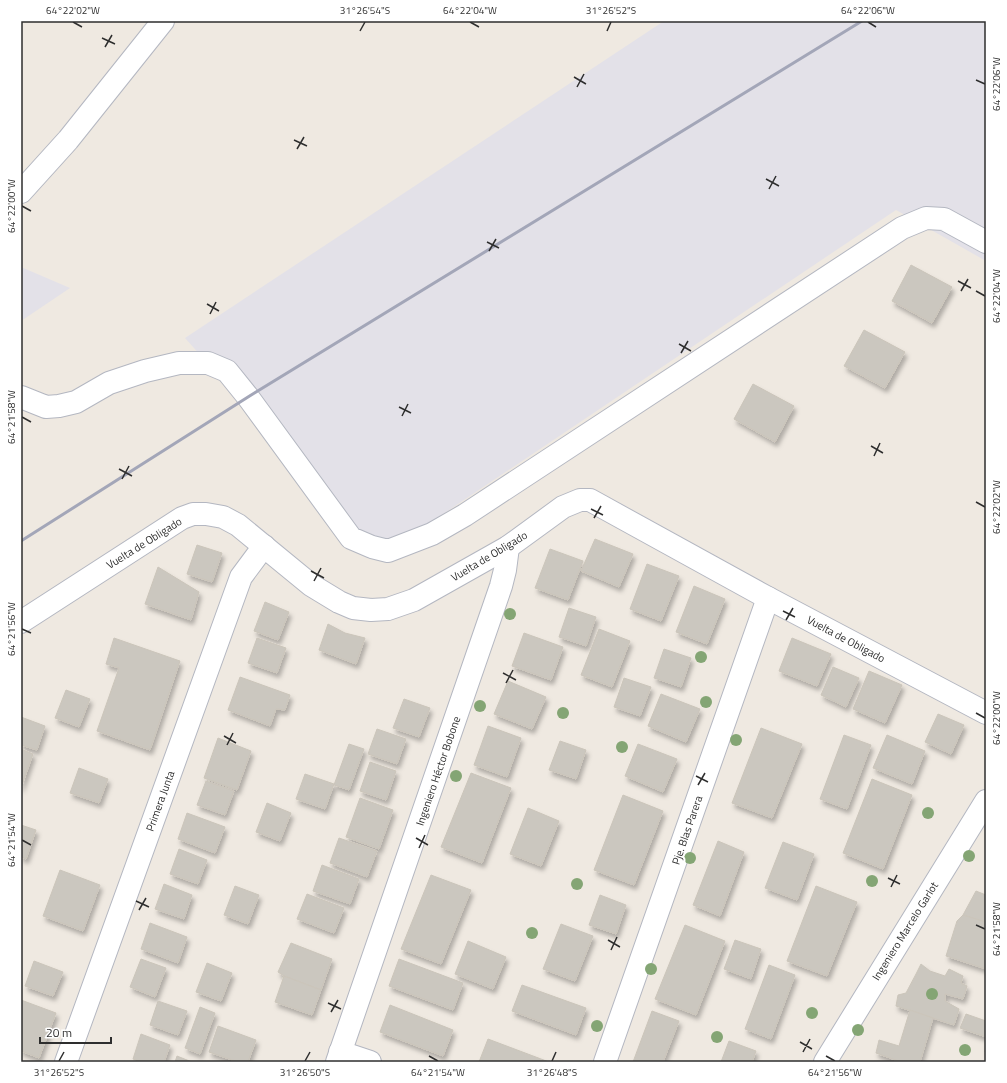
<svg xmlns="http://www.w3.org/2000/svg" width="1007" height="1083" viewBox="0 0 1007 1083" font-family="'Titillium Web',sans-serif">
  <defs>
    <filter id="shadow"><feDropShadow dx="2.5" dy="4.5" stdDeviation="2" flood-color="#0004"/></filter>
  </defs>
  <rect width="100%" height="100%" fill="#efe9e1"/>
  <g fill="#e3e1e8">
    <polygon points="664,21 986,21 986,261 896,210 388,551 372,547 185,338"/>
    <polygon points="21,267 70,288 21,321"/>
  </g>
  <g fill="#cbc7bf" stroke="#cbc5ba" filter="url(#shadow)">
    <polygon points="911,265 952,287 932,323 892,301"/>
    <polygon points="864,330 905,352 885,388 844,366"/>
    <polygon points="753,384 794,406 775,442 734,419"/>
    <polygon points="595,539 633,554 619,587 581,571"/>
    <polygon points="197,545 222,553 212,582 187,574"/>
    <polygon points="550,549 583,561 568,600 535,588"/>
    <polygon points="647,564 679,576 661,621 630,609"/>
    <polygon points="158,567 199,592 191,620 145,604"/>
    <polygon points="694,586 725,599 707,644 676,632"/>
    <polygon points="265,602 289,612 278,640 254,631"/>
    <polygon points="569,608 596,617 586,646 559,637"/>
    <polygon points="328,624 345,633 365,638 356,664 319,650"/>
    <polygon points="599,629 630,641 612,687 581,675"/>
    <polygon points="524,633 563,647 551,680 512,666"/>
    <polygon points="114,638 180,661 150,750 97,731 119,668 106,664"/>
    <polygon points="257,638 286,648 277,673 248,663"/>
    <polygon points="792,638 831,654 817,686 779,671"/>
    <polygon points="664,649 691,658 681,687 654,678"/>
    <polygon points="833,667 859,678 846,707 821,695"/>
    <polygon points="869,671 902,685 885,723 853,709"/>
    <polygon points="240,677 290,695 285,710 276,709 270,726 228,710"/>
    <polygon points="624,678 651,687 640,716 614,707"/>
    <polygon points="508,681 546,697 532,729 494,714"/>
    <polygon points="66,690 90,699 79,727 55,718"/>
    <polygon points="661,694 700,709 686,742 648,726"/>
    <polygon points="404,699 430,708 419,737 393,728"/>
    <polygon points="938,714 964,725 951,754 925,742"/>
    <polygon points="21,717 45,726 37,750 21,745"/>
    <polygon points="488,726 521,738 507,777 474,765"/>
    <polygon points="761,728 802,744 772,818 732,803"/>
    <polygon points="377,729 406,739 397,764 368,754"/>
    <polygon points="844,735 871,745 847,809 820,799"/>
    <polygon points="887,735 925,751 912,784 873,768"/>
    <polygon points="218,738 251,751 237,790 204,778"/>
    <polygon points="560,741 586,750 576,779 549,770"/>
    <polygon points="349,744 364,749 349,790 334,785"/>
    <polygon points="638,744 677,759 663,792 625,776"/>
    <polygon points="21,749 33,754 21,788"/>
    <polygon points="370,762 396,771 386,800 360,791"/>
    <polygon points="79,768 108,779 99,803 70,793"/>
    <polygon points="471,773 511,788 482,863 441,847"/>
    <polygon points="305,774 334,784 325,809 296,799"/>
    <polygon points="872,779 912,795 883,869 843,853"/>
    <polygon points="206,781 234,791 225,815 197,805"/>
    <polygon points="623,795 663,811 634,885 594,870"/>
    <polygon points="360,798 393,810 379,849 346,837"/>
    <polygon points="267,803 291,813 280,841 256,832"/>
    <polygon points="528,808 559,821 541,866 510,854"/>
    <polygon points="187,813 225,827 215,853 178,839"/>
    <polygon points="21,825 36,830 26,859 21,857"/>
    <polygon points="339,838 377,851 367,877 330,863"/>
    <polygon points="718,841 744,852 720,916 693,905"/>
    <polygon points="783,842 814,854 797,900 765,888"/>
    <polygon points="179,849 207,860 198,884 170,874"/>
    <polygon points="322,865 359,879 350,904 313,891"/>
    <polygon points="60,870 100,885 83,931 43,916"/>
    <polygon points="431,875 471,890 441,964 401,949"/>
    <polygon points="164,884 192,895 184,919 155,909"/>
    <polygon points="235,886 259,895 248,924 224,915"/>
    <polygon points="816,886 857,902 827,976 787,961"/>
    <polygon points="976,891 986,895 986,923 963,915"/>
    <polygon points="307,894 344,908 334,933 297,919"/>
    <polygon points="600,895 626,905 616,934 589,925"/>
    <polygon points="963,915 986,922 986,969 946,956 957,921"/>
    <polygon points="150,923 187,937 178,963 141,949"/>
    <polygon points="561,924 593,936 575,981 543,969"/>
    <polygon points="685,925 725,941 696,1015 655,999"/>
    <polygon points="735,940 761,949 751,979 724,969"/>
    <polygon points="468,941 506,957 493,989 455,974"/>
    <polygon points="291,943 332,959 321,990 284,976 278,972"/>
    <polygon points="141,959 166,968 155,997 130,987"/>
    <polygon points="399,959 463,983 453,1010 389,986"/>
    <polygon points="34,961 63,972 53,996 25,986"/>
    <polygon points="207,963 232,973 221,1001 196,992"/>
    <polygon points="921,964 930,971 945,976 949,969 963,976 961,983 967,986 963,999 945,994 945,1001 959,1009 954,1025 896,1006 898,995 906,993 916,974"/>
    <polygon points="769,965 795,975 771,1039 745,1029"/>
    <polygon points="284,976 321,990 312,1015 275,1002"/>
    <polygon points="522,985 586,1008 576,1035 512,1011"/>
    <polygon points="21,1000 56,1013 39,1058 21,1051"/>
    <polygon points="158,1001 187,1011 178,1035 150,1025"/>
    <polygon points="390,1005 453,1030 443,1056 380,1032"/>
    <polygon points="200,1007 215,1013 200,1054 185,1048"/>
    <polygon points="910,1010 933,1018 920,1062 901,1062 876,1053 879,1040 899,1046"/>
    <polygon points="652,1011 679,1021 663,1062 633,1062"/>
    <polygon points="966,1014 986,1021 986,1052 985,1052 986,1037 960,1028"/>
    <polygon points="218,1026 256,1040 248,1062 238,1062 209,1052"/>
    <polygon points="141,1034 170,1045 164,1062 141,1062 133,1059"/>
    <polygon points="488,1039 549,1062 479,1062"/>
    <polygon points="729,1041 756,1051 752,1062 721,1062"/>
    <polygon points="177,1056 192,1062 175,1062"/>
  </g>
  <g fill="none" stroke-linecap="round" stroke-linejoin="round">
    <g stroke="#b4b7c1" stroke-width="24">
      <g id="minor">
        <polyline points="21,192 68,140 163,21"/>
        <polyline points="21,397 46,407 59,406 76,402 109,383 145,371 179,363 208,363 227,371 248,397 351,538 372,547 388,551 432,534 465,515 902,228 926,218 944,219 986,242"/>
        <polyline points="21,622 182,518 193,514 206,514 223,517 238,525 311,585 339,602 353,608 371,610 388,609 414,600 508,547 563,507 580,500 590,500 768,598 986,713"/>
        <polyline points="340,1052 370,1062"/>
        <polyline points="66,1062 241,577 264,546"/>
        <polyline points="337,1062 501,586 505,570 508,547"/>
        <polyline points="605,1062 768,598"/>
        <polyline points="825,1062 986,801"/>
      </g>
    </g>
    <use href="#minor" stroke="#fff" stroke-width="22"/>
    <polyline stroke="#a3a6b8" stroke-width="3" points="21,541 248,397 862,21"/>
  </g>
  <g fill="#84a574">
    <circle cx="510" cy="614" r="6"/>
    <circle cx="701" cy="657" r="6"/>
    <circle cx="706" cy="702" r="6"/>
    <circle cx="480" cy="706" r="6"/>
    <circle cx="563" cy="713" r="6"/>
    <circle cx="736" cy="740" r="6"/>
    <circle cx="622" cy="747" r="6"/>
    <circle cx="456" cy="776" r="6"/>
    <circle cx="928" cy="813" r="6"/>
    <circle cx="969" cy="856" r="6"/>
    <circle cx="690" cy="858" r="6"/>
    <circle cx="872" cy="881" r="6"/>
    <circle cx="577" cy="884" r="6"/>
    <circle cx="532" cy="933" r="6"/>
    <circle cx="651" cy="969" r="6"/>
    <circle cx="932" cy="994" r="6"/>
    <circle cx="812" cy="1013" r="6"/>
    <circle cx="597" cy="1026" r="6"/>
    <circle cx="858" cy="1030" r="6"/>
    <circle cx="717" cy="1037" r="6"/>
    <circle cx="965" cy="1050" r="6"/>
  </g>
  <path fill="none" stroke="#2e2e2e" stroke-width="1.5" d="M73,22L82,27M470,22L479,27M868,22L876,27M360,31L365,22M607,31L611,22M102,38L115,44M105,47L112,35M574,77L586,84M976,80L985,84M577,87L584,74M294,140L307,146M297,149L304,137M766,179L779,186M769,189L776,176M22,206L31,211M487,242L499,248M489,251L496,239M958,281L971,288M961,291L968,279M976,291L985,296M207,304L219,311M210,314L216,302M679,344L691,351M681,353L688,341M399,407L411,413M402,416L408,404M22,417L31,422M871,446L883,453M874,456L880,443M119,469L132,476M122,479L129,466M976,502L985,507M591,509L603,515M594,518L601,506M311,571L324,578M314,581L321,568M783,611L795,617M786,620L793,608M22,629L31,633M503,673L516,680M506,683L513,670M976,713L985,718M224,736L236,743M227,745L233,733M696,776L708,782M698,785L705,773M416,838L428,845M22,840L31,845M419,848L425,835M888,878L900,884M891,887L897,875M136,901L149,907M139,910L146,898M976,925L985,929M608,940L620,947M611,950L617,937M328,1003L341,1009M331,1012L338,1000M800,1042L812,1049M803,1052L810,1039M429,1056L438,1061M826,1056L835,1061M59,1061L64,1052M305,1061L310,1052M552,1061L556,1052"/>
  <g text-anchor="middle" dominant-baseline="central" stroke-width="4" stroke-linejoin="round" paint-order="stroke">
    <g font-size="11" fill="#2e2e2e" stroke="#fff">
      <text transform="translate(144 543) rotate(-32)">Vuelta de Obligado</text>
      <text transform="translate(489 556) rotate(-31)">Vuelta de Obligado</text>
      <text transform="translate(846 639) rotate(28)">Vuelta de Obligado</text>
      <text transform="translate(438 771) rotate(-71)">Ingeniero Héctor Bobone</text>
      <text transform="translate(160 801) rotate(-70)">Primera Junta</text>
      <text transform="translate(687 830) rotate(-71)">Pje. Blas Parera</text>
      <text transform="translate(905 931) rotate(-58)">Ingeniero Marcelo Garlot</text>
    </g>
  </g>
  <rect width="1007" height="1083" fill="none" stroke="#ffffff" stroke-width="44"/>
  <path d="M40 1037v6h71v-6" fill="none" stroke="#2e2e2e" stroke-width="2"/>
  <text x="46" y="1037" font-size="12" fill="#2e2e2e" stroke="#ffffff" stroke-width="3" paint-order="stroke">20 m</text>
  <rect x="22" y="22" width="963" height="1039" fill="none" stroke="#2e2e2e" stroke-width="1.5"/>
  <g font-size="10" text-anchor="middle" fill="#2e2e2e">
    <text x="73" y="14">64°22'02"W</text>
    <text x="365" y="14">31°26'54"S</text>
    <text x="470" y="14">64°22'04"W</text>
    <text x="611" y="14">31°26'52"S</text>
    <text x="868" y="14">64°22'06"W</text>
    <text transform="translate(996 84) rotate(-90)" y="4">64°22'06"W</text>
    <text transform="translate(11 206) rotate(-90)" y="4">64°22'00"W</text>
    <text transform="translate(996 296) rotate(-90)" y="4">64°22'04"W</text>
    <text transform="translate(11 417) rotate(-90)" y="4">64°21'58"W</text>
    <text transform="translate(996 507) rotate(-90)" y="4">64°22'02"W</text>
    <text transform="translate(11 629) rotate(-90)" y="4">64°21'56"W</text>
    <text transform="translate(996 718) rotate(-90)" y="4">64°22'00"W</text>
    <text transform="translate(11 840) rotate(-90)" y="4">64°21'54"W</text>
    <text transform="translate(996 929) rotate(-90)" y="4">64°21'58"W</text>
    <text x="59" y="1076">31°26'52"S</text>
    <text x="305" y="1076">31°26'50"S</text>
    <text x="438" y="1076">64°21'54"W</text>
    <text x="552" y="1076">31°26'48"S</text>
    <text x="835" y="1076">64°21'56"W</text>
  </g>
</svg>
